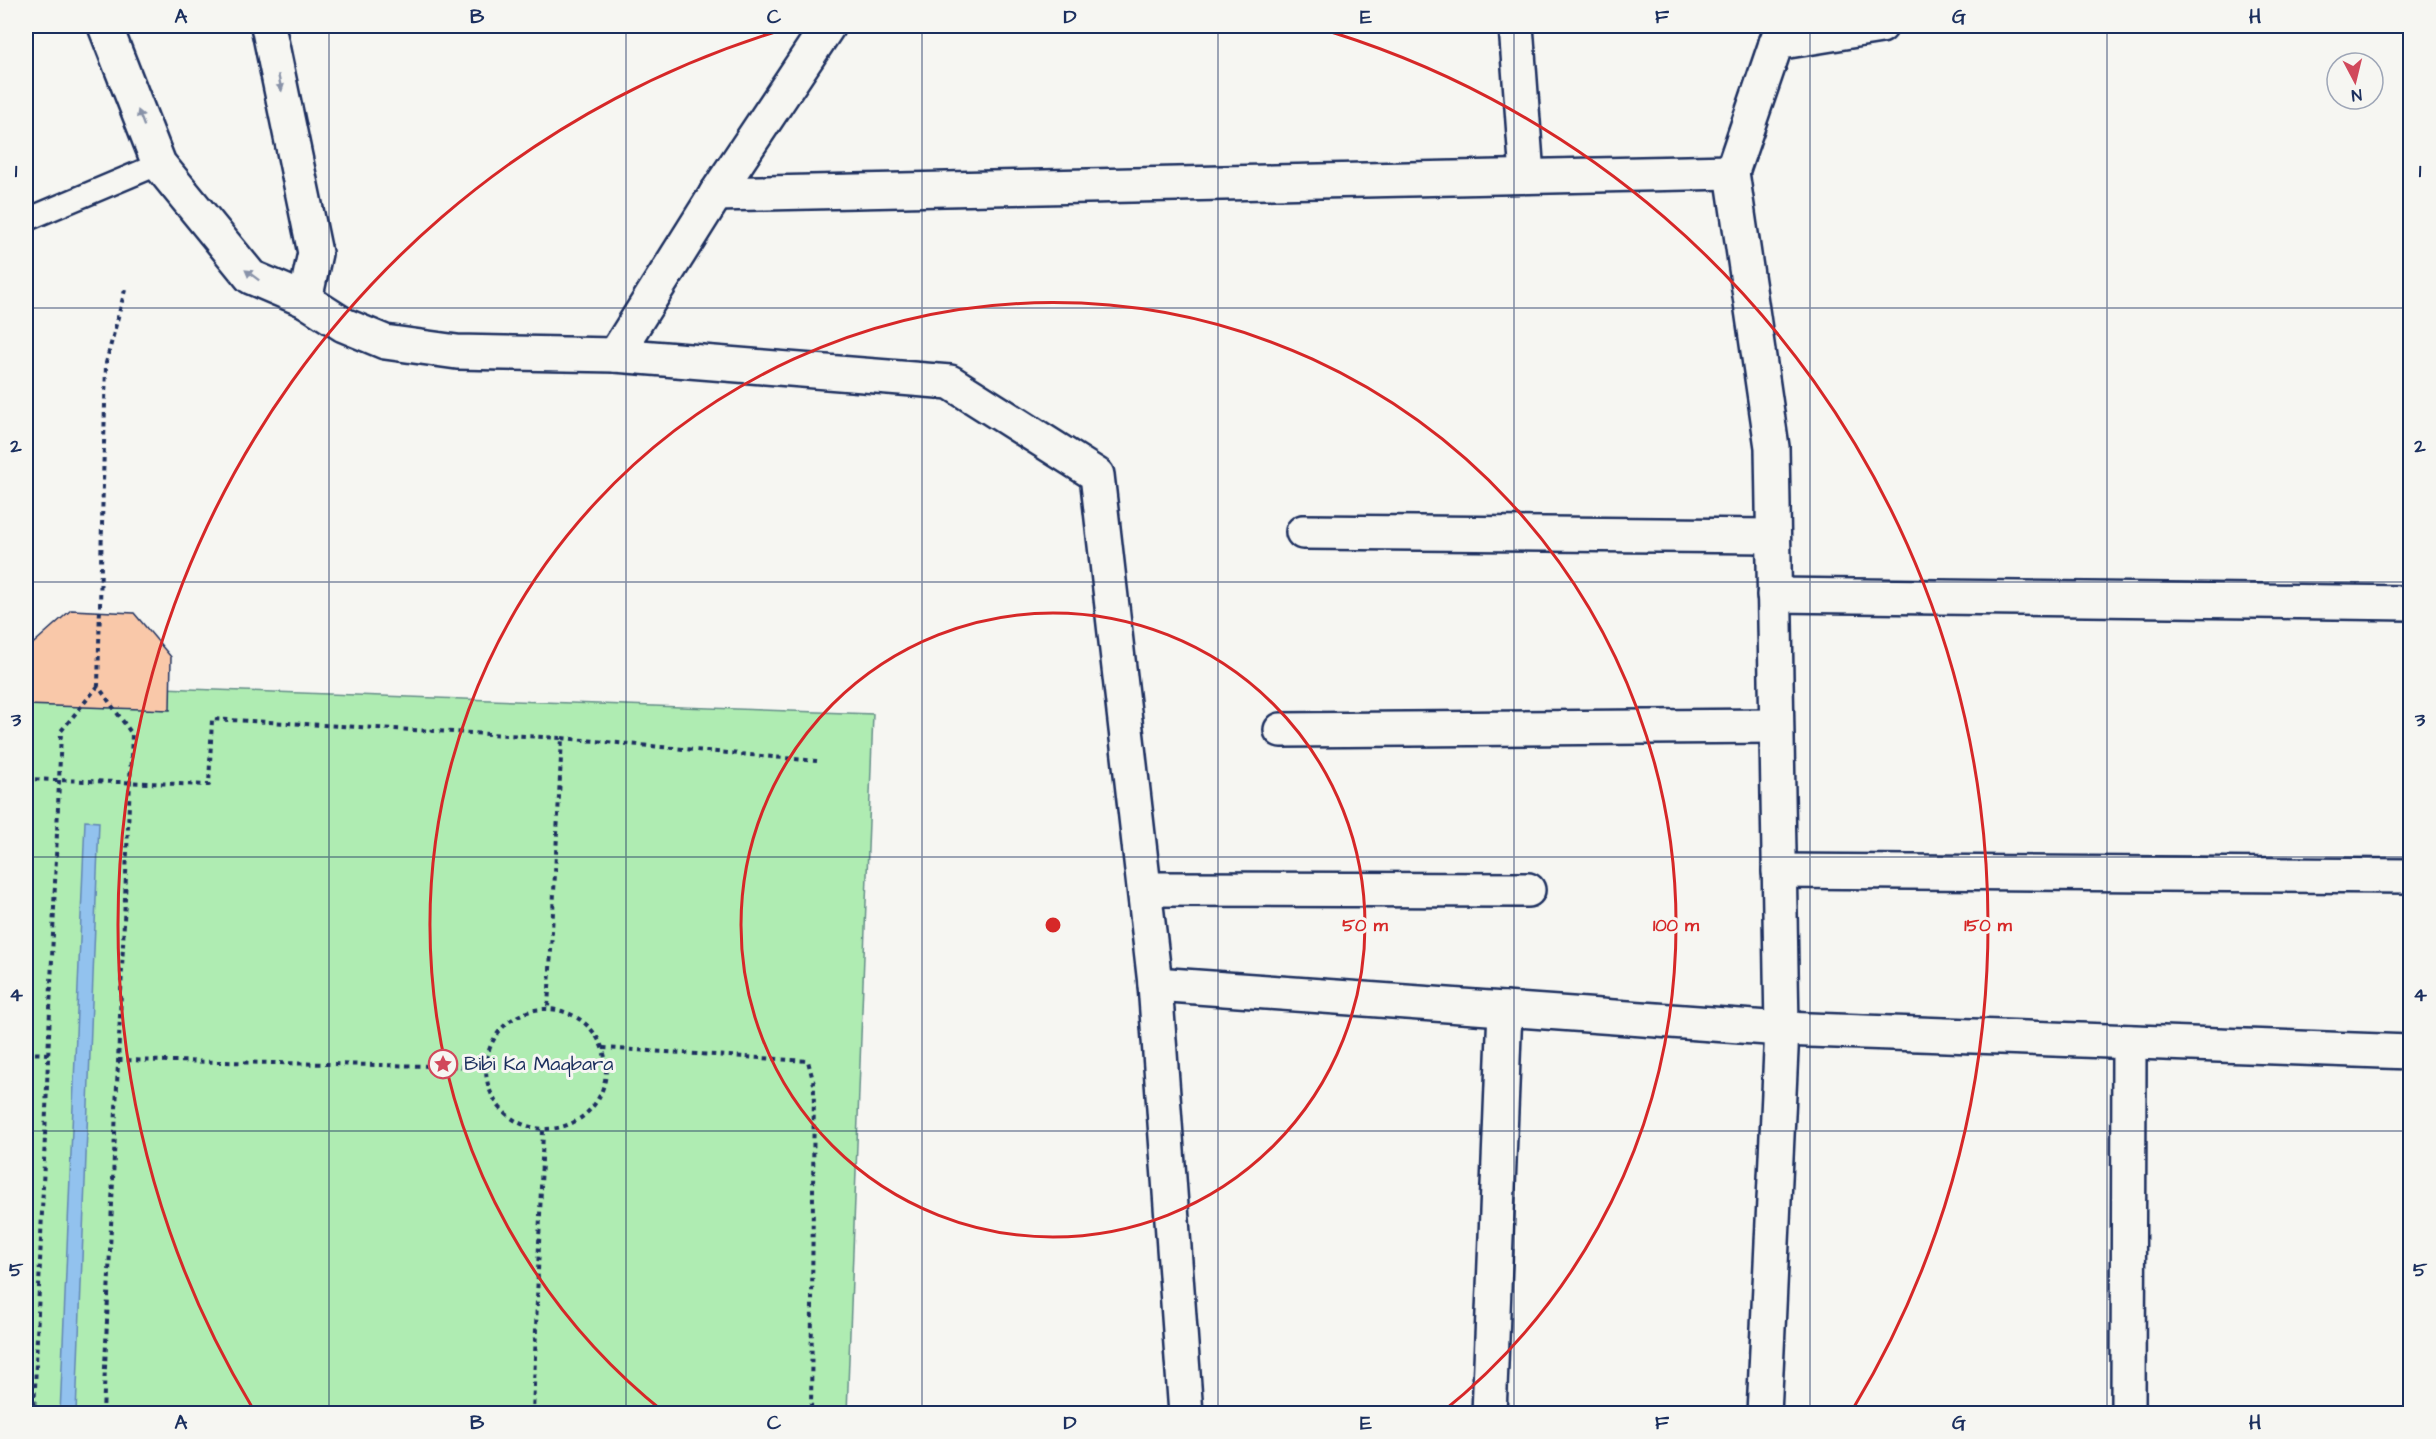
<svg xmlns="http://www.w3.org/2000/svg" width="2436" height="1439" viewBox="0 0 2436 1439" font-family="'Architects Daughter',sans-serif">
  <rect width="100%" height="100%" fill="#f6f6f2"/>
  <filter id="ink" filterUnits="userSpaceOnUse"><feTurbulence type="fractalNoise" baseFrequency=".0167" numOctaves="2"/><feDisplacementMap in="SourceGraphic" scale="12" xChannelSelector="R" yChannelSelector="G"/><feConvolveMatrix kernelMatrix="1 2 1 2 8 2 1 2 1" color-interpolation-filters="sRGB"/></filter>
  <g filter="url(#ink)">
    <polygon fill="#afecb2" stroke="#658e88" stroke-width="1.5" points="26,683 873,714 847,1413 26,1414"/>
    <polygon fill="#92c2ee" stroke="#6287b4" stroke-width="1.5" points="85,821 99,822 76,1413 60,1414"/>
    <polygon fill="#f9c8a9" stroke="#1b2f5e" stroke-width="1.5" points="71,610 134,613 171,657 170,710 26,705 27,649"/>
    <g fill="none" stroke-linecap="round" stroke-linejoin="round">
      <g stroke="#1b2f5e" stroke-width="26">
        <polyline id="lane" points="26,220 159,164"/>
      </g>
      <g stroke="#1b2f5e" stroke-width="38">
        <g id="street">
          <polyline points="105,26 159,164 251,277 305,300 344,325 385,342 457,352 615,355 950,382 1097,475 1155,984 1186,1414"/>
          <polyline points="268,26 315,253 305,300"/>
          <polyline points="1516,26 1527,176"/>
          <polyline points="1776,43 1881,26"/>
          <polyline points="716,194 1732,172"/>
          <polyline points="615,355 716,194 828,26"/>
          <polyline points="1303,532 1773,536"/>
          <polyline points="1774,595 2410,603"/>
          <polyline points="1281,730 1776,726"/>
          <polyline points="1779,871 2410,876"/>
          <polyline points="1145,889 1528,890"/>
          <polyline points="1155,984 1782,1029 2410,1052"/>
          <polyline points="1489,1414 1505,1009"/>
          <polyline points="1764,1414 1782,1029 1772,447 1732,172 1782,26"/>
          <polyline points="2128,1414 2129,1042"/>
        </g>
      </g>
      <g stroke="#1b2f5e" stroke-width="4" stroke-dasharray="4.5 4.5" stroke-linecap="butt">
        <polyline points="562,738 817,761"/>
        <polyline points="26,779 209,785 212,719 562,738 548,1008"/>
        <circle cx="546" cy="1069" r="60"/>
        <polyline points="603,1048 808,1061 814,1084 811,1414"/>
        <polyline points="26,1053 49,1054"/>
        <polyline points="118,1060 485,1067"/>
        <polyline points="34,1414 61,731 98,686"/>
        <polyline points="103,1414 132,734 98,686 106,363 125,290"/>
        <polyline points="533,1414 543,1130"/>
      </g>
      <use href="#lane" stroke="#f6f6f2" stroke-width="21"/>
      <use href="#street" stroke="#f6f6f2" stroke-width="33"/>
    </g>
    <defs><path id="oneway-solid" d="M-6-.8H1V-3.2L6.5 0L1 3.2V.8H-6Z" transform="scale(1.5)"/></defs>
    <g fill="#8892a8">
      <use href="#oneway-solid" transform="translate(280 83) rotate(78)"/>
      <use href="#oneway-solid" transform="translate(141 118) rotate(-111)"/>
      <use href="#oneway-solid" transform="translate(252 275) rotate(-143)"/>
    </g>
  </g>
  <path fill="none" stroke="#1b2f5e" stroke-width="1.5" stroke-opacity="0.55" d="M329,26V1414M626,26V1414M922,26V1414M1218,26V1414M1514,26V1414M1810,26V1414M2107,26V1414M26,308H2410M26,582H2410M26,857H2410M26,1131H2410"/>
  <g fill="none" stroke="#d62828" stroke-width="3">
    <circle cx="1053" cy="925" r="312"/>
    <path d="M665 1413A623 623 0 1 1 1441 1413"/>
    <path d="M252 1407A935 935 0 0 1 795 26M1311 26A935 935 0 0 1 1854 1407"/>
  </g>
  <defs>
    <g id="sight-ring" transform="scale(1.5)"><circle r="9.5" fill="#f6f6f2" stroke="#d1495b" stroke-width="1.5"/><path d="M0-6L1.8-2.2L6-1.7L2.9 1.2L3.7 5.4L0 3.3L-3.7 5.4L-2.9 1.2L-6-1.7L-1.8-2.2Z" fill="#d1495b"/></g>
  </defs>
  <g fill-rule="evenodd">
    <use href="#sight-ring" x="443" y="1064"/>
  </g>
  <g text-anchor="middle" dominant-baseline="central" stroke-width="6" stroke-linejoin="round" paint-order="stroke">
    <g font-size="20" fill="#1b2f5e" stroke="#f6f6f2" text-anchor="start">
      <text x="464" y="1064">Bibi Ka Maqbara</text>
    </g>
  </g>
  <circle cx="1053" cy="925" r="9" fill="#d62828" stroke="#f6f6f2" stroke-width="3"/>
  <g font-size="18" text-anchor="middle" font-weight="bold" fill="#d62828" stroke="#f6f6f2" stroke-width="6" stroke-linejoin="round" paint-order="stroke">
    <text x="1365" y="931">50 m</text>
    <text x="1676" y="931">100 m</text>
    <text x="1988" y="931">150 m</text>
  </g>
  <rect width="2436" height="1439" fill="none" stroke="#f6f6f2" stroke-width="66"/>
  <g transform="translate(2355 81) rotate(173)"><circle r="28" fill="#f6f6f2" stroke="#9ea6b7" stroke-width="1.5"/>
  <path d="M0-4.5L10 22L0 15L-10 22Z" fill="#d1495b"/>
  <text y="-9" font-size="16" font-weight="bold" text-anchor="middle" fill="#1b2f5e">N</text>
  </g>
  <rect x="33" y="33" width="2370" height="1373" fill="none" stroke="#1b2f5e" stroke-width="2"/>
  <g font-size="20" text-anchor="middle" font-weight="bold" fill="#1b2f5e">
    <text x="181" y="23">A</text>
    <text x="477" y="23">B</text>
    <text x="774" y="23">C</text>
    <text x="1070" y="23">D</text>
    <text x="1366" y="23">E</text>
    <text x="1662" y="23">F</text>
    <text x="1959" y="23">G</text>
    <text x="2255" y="23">H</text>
    <text x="16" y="177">1</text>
    <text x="2420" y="177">1</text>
    <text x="16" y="452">2</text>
    <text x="2420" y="452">2</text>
    <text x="16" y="726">3</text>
    <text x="2420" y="726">3</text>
    <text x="16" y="1001">4</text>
    <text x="2420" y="1001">4</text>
    <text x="16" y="1276">5</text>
    <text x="2420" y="1276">5</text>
    <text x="181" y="1429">A</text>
    <text x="477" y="1429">B</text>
    <text x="774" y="1429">C</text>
    <text x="1070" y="1429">D</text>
    <text x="1366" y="1429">E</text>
    <text x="1662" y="1429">F</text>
    <text x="1959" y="1429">G</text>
    <text x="2255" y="1429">H</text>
  </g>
</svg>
